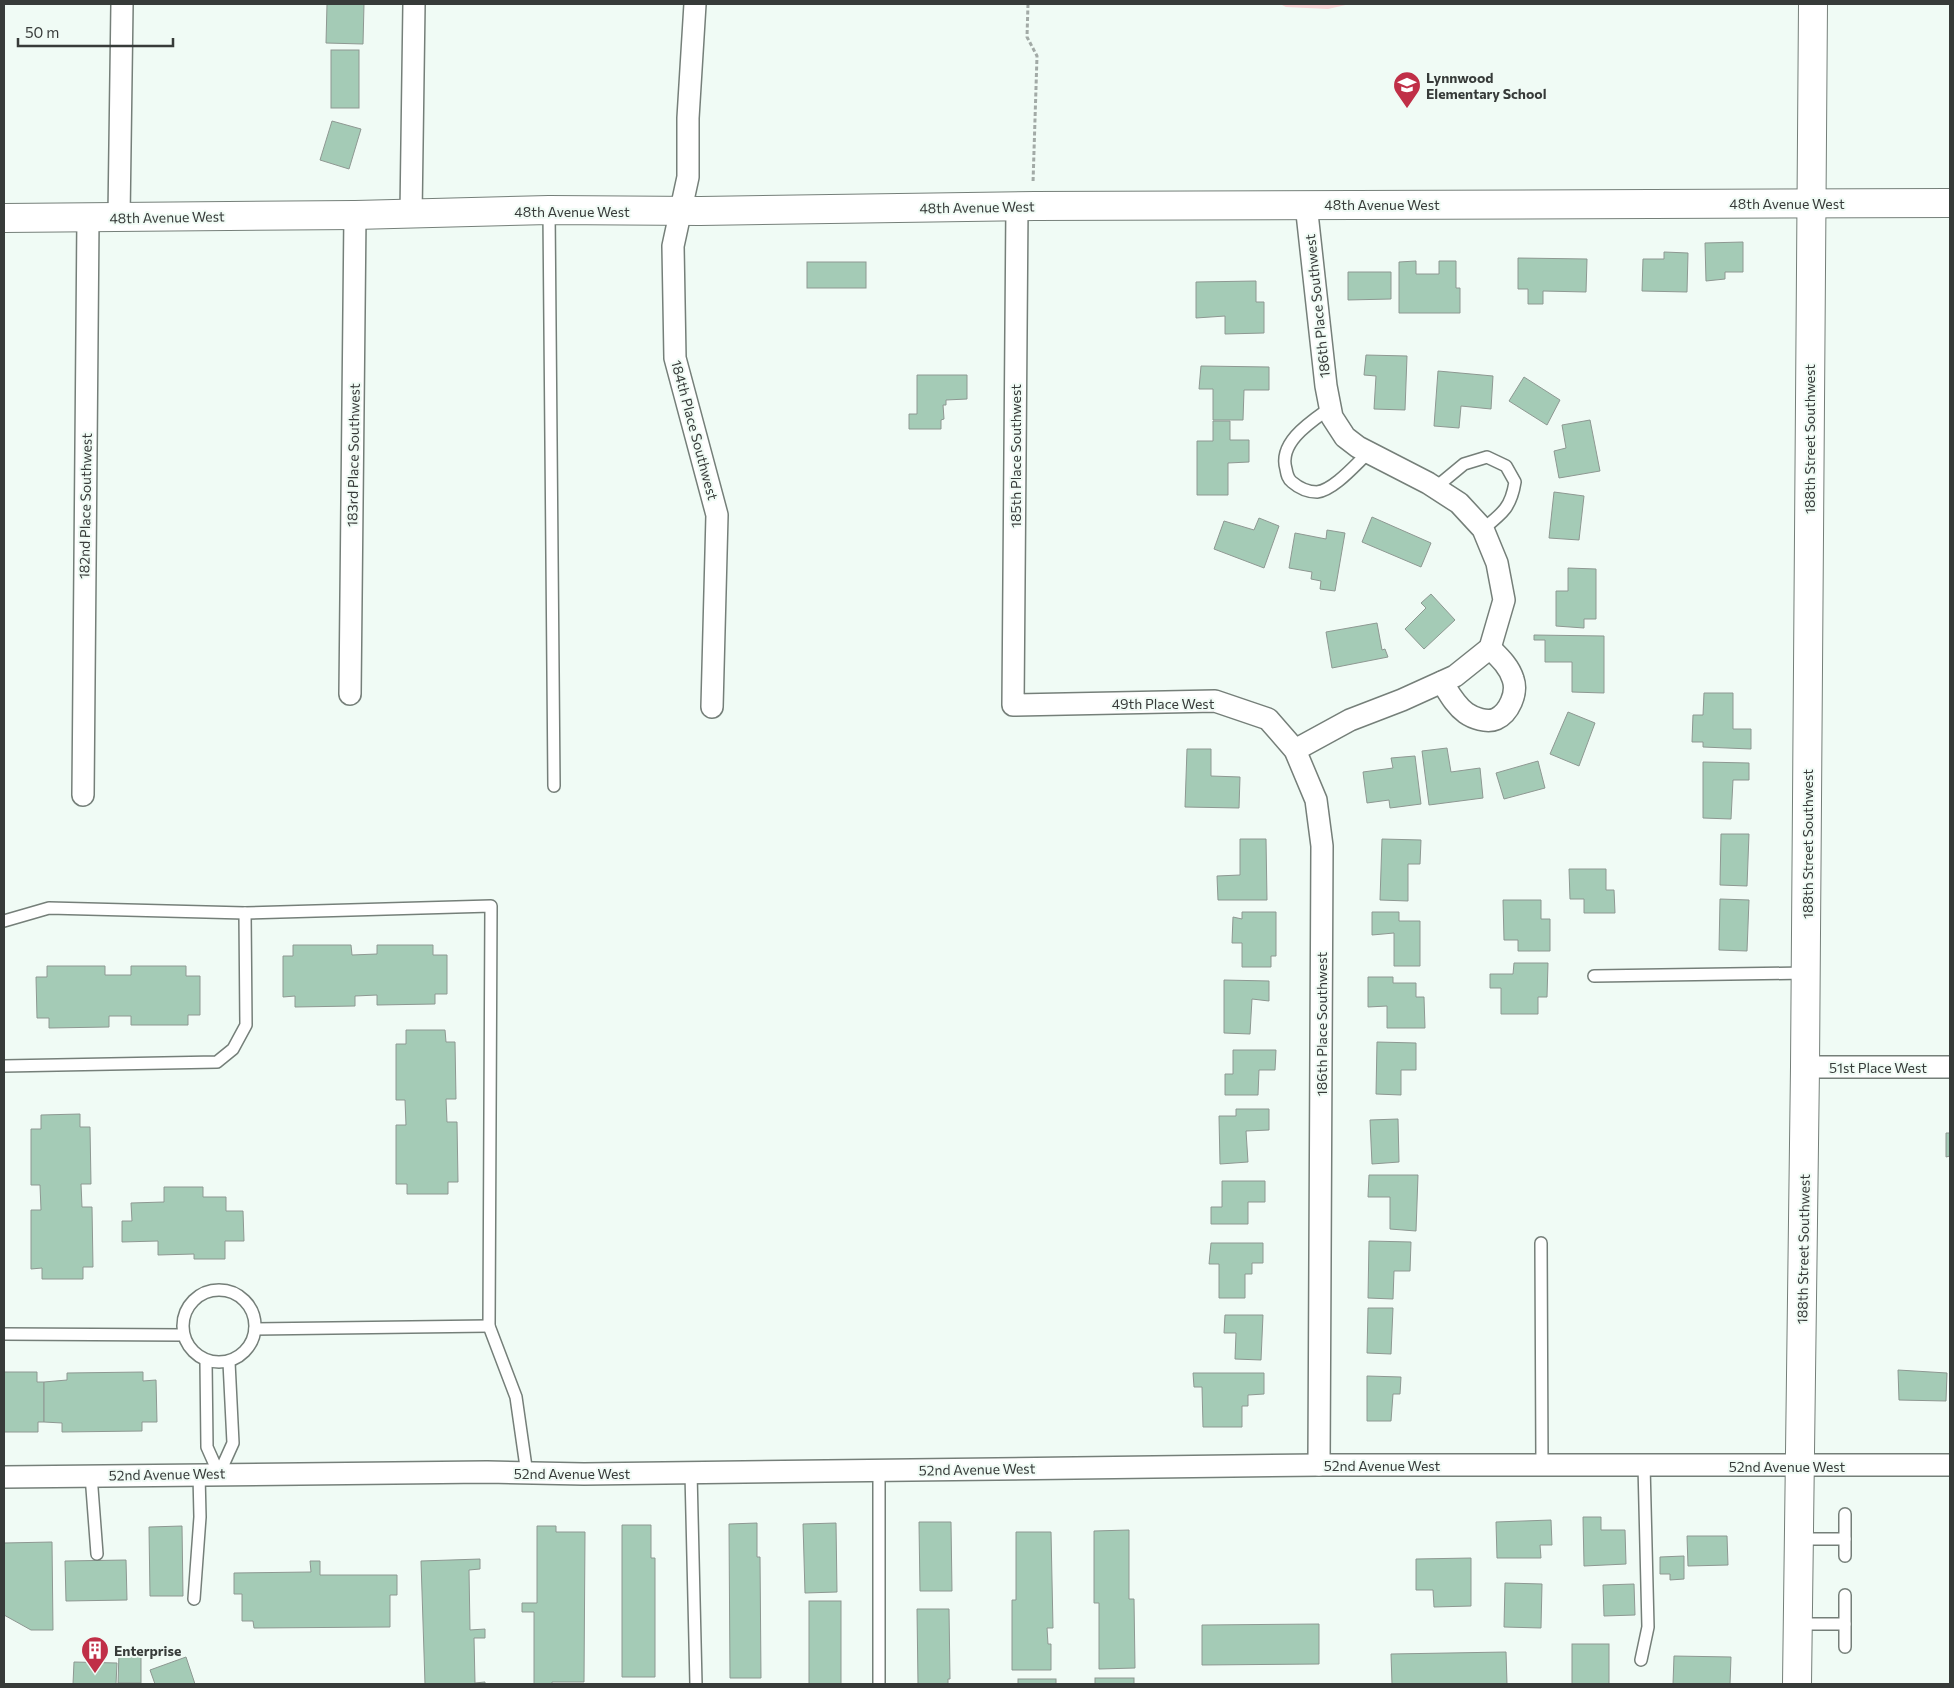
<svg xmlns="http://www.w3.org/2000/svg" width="1954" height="1688" viewBox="0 0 1954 1688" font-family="Commissioner,sans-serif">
  <rect width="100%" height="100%" fill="#f0fbf5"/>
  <polygon fill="#f9d6d7" points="1280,4 1350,4 1328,9 1286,7"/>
  <g fill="#a4cbb6" stroke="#8e9892">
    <polygon points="327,4 364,4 363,44 326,43"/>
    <rect x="331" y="50" width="28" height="58"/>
    <polygon points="332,121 361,129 349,169 320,160"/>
    <polygon points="1743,242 1743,272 1725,272 1725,279 1706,281 1705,243"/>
    <polygon points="1664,252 1688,253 1687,292 1642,291 1643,259 1664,259"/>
    <polygon points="1518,258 1587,259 1586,292 1543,291 1543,304 1528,304 1528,289 1518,289"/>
    <polygon points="1416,261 1416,274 1439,274 1439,261 1456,261 1456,288 1460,288 1460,313 1399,313 1399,262"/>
    <rect x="807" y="262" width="59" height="26"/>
    <polygon points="1348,272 1391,272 1391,299 1348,300"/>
    <polygon points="1256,281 1256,302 1264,302 1264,333 1225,334 1225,316 1196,318 1196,282"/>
    <polygon points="1366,355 1407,356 1405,410 1374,409 1376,376 1364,375"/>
    <polygon points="1201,366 1269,367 1269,390 1244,390 1243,420 1213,420 1213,389 1199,389"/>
    <polygon points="1438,371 1493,376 1491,409 1461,406 1459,428 1434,426"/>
    <polygon points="917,375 967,375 967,399 946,400 946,405 943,405 944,419 941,420 941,429 909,429 909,414 917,414"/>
    <polygon points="1524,377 1560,400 1547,425 1509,401"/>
    <polygon points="1590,420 1600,471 1559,478 1554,451 1566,448 1562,425"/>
    <polygon points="1213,421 1230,421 1230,440 1249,440 1249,462 1228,463 1228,495 1197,495 1197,441 1213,441"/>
    <polygon points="1554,492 1584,496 1579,540 1549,538"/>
    <polygon points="1372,517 1431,543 1421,567 1362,542"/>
    <polygon points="1259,518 1279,526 1264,568 1214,549 1224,521 1254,530"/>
    <polygon points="1327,530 1345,533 1335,591 1320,589 1321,581 1311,579 1312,572 1289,568 1295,533 1326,539"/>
    <polygon points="1568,568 1596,569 1596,619 1584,619 1584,628 1556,626 1556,591 1568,591"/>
    <polygon points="1431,594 1455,620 1424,649 1405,629 1426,608 1421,603"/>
    <polygon points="1377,623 1382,650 1385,649 1388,657 1332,668 1326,632"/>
    <polygon points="1534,635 1604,636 1604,693 1572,692 1572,662 1545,662 1545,640 1534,640"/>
    <polygon points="1704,693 1733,693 1733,729 1751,729 1751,749 1703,747 1703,742 1692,742 1693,715 1703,715"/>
    <polygon points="1568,712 1595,723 1579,766 1550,754"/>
    <polygon points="1447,748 1451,772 1480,768 1483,798 1429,805 1422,751"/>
    <polygon points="1187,749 1211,749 1211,776 1240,777 1239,808 1185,807"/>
    <polygon points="1415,756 1421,804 1390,808 1389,800 1367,803 1363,772 1393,768 1391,758"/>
    <polygon points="1538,761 1545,788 1504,799 1496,773"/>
    <polygon points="1703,762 1749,763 1749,780 1733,780 1731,819 1703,818"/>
    <polygon points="1721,834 1749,834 1747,886 1720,885"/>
    <polygon points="1240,839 1266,839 1267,900 1218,900 1217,876 1240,875"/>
    <polygon points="1382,839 1421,840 1420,864 1408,864 1408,901 1380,900"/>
    <polygon points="1569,869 1606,869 1606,890 1614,890 1615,913 1584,913 1584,899 1570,899"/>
    <polygon points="1720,899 1749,900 1747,951 1719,950"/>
    <polygon points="1503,900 1541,900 1541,919 1550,919 1550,951 1518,951 1518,940 1504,940"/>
    <polygon points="1242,912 1276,912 1276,956 1271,956 1271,967 1242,967 1242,943 1232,943 1233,917 1242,919"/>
    <polygon points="1372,912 1399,912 1399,921 1420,921 1420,966 1394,966 1394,933 1372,935"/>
    <polygon points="293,945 351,945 352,955 377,954 377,945 433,945 433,955 447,955 447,994 435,994 435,1004 377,1005 377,995 355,996 355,1006 295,1007 295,996 283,997 283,956 293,956"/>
    <polygon points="1514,963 1548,963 1547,997 1538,997 1538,1014 1501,1014 1501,988 1490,988 1490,974 1513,974"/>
    <polygon points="47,966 105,966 105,975 131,975 131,966 186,966 186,976 200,976 200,1015 188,1015 188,1025 131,1025 131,1016 109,1016 109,1027 49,1028 49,1018 37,1018 36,977 47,977"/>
    <polygon points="1368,977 1393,977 1393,983 1416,983 1416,997 1424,997 1425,1028 1387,1028 1387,1006 1368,1007"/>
    <polygon points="1224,980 1269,981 1269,1001 1252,999 1250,1034 1224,1033"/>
    <polygon points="406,1030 445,1030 446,1042 455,1042 456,1099 446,1099 447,1122 457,1122 458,1182 448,1182 448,1194 407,1194 407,1184 396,1184 396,1125 406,1125 405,1100 396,1100 396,1044 406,1044"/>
    <polygon points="1377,1042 1416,1043 1416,1070 1401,1070 1401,1095 1376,1094"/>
    <polygon points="1233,1050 1276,1050 1275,1070 1259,1070 1258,1095 1225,1095 1225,1074 1233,1074"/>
    <polygon points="1236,1109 1269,1109 1269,1130 1246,1131 1248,1162 1220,1164 1219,1116 1236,1116"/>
    <polygon points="80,1114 80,1127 90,1127 91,1184 81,1184 82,1207 92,1207 93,1267 83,1267 83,1279 42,1279 42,1268 31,1269 31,1210 41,1210 40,1185 31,1185 31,1129 41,1129 41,1115"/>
    <polygon points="1398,1119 1399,1162 1372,1164 1370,1120"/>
    <polygon points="1946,1133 1950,1133 1950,1156 1946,1157"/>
    <polygon points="1369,1175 1418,1175 1416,1231 1390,1229 1390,1197 1368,1197"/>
    <polygon points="1222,1181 1265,1181 1265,1202 1248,1202 1248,1224 1211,1224 1211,1207 1222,1207"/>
    <polygon points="164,1187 203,1187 203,1197 226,1197 226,1211 243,1211 244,1241 225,1241 225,1259 194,1259 194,1254 158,1255 158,1241 122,1242 122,1221 132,1221 131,1203 164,1202"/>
    <polygon points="1369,1241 1411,1242 1410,1271 1394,1271 1393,1299 1368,1298"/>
    <polygon points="1211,1243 1263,1243 1263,1263 1252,1263 1252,1274 1245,1274 1245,1298 1219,1298 1219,1264 1209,1264"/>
    <polygon points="1368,1308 1393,1308 1391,1354 1367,1353"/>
    <polygon points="1225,1315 1263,1315 1261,1360 1235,1359 1236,1333 1224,1333"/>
    <polygon points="1898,1370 1947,1373 1946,1401 1899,1400"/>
    <polygon points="4,1372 37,1372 37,1382 44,1382 44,1422 38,1422 38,1432 4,1432"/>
    <polygon points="143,1372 143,1381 156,1380 157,1422 142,1422 142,1431 62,1432 62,1423 44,1422 44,1382 67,1380 67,1373"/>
    <polygon points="1193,1373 1264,1373 1264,1394 1248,1395 1248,1406 1242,1406 1242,1427 1203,1427 1202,1387 1194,1387"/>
    <polygon points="1367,1376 1401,1377 1400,1394 1393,1394 1391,1421 1367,1421"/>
    <polygon points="1583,1517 1601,1517 1601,1530 1625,1530 1626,1564 1584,1566"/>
    <polygon points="1551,1520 1552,1545 1540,1545 1541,1558 1497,1558 1496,1522"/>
    <polygon points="919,1522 951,1522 952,1591 920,1591"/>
    <polygon points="757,1523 757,1557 760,1557 761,1678 730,1678 729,1524"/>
    <polygon points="836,1523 837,1592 805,1593 803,1524"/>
    <polygon points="622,1525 651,1525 651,1558 655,1558 655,1677 622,1677"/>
    <polygon points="182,1526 183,1596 150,1596 149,1527"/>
    <polygon points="537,1526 556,1526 556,1532 585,1532 584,1682 552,1682 552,1684 534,1684 534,1612 522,1612 522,1603 537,1603"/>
    <polygon points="1129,1530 1129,1599 1134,1599 1135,1668 1099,1669 1099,1603 1094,1603 1094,1531"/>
    <polygon points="1016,1532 1051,1532 1053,1628 1047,1628 1048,1644 1051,1644 1051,1670 1012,1670 1012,1600 1016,1600"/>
    <polygon points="1687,1536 1727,1536 1728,1565 1688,1566"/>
    <polygon points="52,1542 53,1630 31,1630 4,1615 4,1543"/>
    <polygon points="1684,1556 1684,1579 1670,1580 1670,1574 1660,1574 1660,1557"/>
    <polygon points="1471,1558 1471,1606 1434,1607 1433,1590 1416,1590 1416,1559"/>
    <polygon points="480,1559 480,1569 469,1570 470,1630 485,1629 485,1638 474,1638 475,1683 485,1682 485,1684 425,1684 421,1561"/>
    <polygon points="126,1560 127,1600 66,1601 65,1561"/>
    <polygon points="310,1561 320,1561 320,1575 397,1575 397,1595 390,1595 390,1627 254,1628 253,1621 242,1621 242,1594 234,1594 234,1573 311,1572"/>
    <polygon points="1505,1583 1542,1584 1541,1628 1504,1627"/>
    <polygon points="1634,1584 1635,1615 1604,1616 1603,1585"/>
    <rect x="809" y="1601" width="32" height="83"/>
    <polygon points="917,1609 949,1609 950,1679 948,1679 948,1684 918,1684"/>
    <polygon points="1319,1624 1319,1664 1202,1665 1202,1625"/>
    <rect x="1572" y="1644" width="37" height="40"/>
    <polygon points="1506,1652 1507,1684 1392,1684 1391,1654"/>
    <polygon points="119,1653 141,1654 141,1683 118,1683"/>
    <polygon points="1674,1656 1731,1657 1730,1684 1673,1684"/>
    <polygon points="186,1657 195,1684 155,1684 150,1670"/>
    <polygon points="74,1662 117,1663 116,1684 73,1684"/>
    <rect x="1095" y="1678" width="39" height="6"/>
    <rect x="1018" y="1679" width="38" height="5"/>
  </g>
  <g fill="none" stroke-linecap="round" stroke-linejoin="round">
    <g stroke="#757f79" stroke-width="14">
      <g id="lane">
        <polyline points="549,210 554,786"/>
        <path d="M1330,408C1312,421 1278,442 1286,469C1287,475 1288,479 1292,482C1299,488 1307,492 1317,492C1334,490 1356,464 1368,453"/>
        <path d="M1435,488L1464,464L1487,457L1506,466L1515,482C1511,507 1503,513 1483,529"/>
        <polyline points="4,921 49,908 245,913 491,906 489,1326 516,1397 527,1474"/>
        <polyline points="1594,976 1806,973"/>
        <polyline points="4,1066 217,1062 233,1049 246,1025 245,913"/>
        <polyline points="1541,1243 1542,1464"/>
        <circle cx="219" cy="1326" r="36"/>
        <polyline points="255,1329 489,1326"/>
        <polyline points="4,1334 183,1335"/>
        <polyline points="206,1361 207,1447 219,1474"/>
        <polyline points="879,1471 879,1684"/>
        <polyline points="691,1473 696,1684"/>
        <polyline points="219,1474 233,1443 229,1362"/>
        <polyline points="91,1475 97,1554"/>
        <polyline points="1799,1539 1845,1539 1845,1514"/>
        <polyline points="1845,1539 1845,1556"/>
        <polyline points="194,1599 200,1517 199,1474"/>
        <polyline points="1798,1624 1845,1624 1845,1595"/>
        <polyline points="1845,1624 1845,1647"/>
        <polyline points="1641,1660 1648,1627 1644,1465"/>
      </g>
    </g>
    <g stroke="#757f79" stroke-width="24">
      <g id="street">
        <polyline points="695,4 688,118 688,177 673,246 675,358 717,515 712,707"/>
        <polyline points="1017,206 1013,705 1215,701 1268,719 1295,750 1316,800 1322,846 1319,1465"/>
        <polyline points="411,214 414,4"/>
        <polyline points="119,217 122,4"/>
        <path d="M1442,682C1449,693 1455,705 1466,713C1473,718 1487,723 1496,719C1509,713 1518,693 1513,679C1509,666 1499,657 1490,648"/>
        <polyline points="350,694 355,215"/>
        <polyline points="1295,750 1350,720 1402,700 1455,676 1490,648 1504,600 1497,563 1483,529 1459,503 1428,483 1358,447 1345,437 1332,417 1326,386 1306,204"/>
        <polyline points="83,795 88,218"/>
        <polyline points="1805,1067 1950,1067"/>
        <polyline points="4,1477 487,1472 584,1474 1319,1465 1950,1465"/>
      </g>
    </g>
    <g stroke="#757f79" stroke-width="30">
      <g id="secondary">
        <polyline points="4,218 355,215 549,210 700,211 1035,206 1950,203"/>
        <polyline points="1797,1684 1805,1067 1813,4"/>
      </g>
    </g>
    <polyline stroke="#a2aaa6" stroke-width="3" stroke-dasharray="4 2.5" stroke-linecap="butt" points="1028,4 1027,37 1037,56 1033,183"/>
    <use href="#lane" stroke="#fff" stroke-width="11"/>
    <use href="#street" stroke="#fff" stroke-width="21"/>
    <use href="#secondary" stroke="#fff" stroke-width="28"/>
  </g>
  <defs>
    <g id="school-pin" transform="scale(1.4375)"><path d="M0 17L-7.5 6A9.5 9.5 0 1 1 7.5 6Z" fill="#c02f47" stroke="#f0fbf5"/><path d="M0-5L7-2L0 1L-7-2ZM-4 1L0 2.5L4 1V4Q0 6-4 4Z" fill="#fff"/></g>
    <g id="building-pin" transform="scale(1.4375)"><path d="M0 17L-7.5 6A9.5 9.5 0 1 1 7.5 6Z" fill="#c02f47" stroke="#f0fbf5"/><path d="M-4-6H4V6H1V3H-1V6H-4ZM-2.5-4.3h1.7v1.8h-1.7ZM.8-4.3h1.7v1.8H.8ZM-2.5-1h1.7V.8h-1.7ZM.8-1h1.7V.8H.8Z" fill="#fff"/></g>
  </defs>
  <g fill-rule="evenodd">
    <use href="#school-pin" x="1407" y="85"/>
    <use href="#building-pin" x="95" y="1650"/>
  </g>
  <g text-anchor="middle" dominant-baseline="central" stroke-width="4" stroke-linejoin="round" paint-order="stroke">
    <g font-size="14" font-weight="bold" fill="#373b39" stroke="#f0fbf5" text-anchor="start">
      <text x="1426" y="77">Lynnwood<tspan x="1426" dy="16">Elementary School</tspan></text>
      <text x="114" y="1650">Enterprise</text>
    </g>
    <g font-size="14" fill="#373b39" stroke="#f0fbf5">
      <text x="1787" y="203">48th Avenue West</text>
      <text x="1382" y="204">48th Avenue West</text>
      <text transform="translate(977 207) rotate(-1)">48th Avenue West</text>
      <text x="572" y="211">48th Avenue West</text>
      <text transform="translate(167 217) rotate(-1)">48th Avenue West</text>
      <text transform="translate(1317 306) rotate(-96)">186th Place Southwest</text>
      <text transform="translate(695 430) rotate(75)">184th Place Southwest</text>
      <text transform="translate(1809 439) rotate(-90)">188th Street Southwest</text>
      <text transform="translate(353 455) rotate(-89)">183rd Place Southwest</text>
      <text transform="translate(1015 456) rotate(-90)">185th Place Southwest</text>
      <text transform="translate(85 506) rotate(-89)">182nd Place Southwest</text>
      <text x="1163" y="703">49th Place West</text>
      <text transform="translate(1807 844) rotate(-90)">188th Street Southwest</text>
      <text transform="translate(1321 1024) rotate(-90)">186th Place Southwest</text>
      <text x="1878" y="1067">51st Place West</text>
      <text transform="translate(1803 1249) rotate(-89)">188th Street Southwest</text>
      <text x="1382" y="1465">52nd Avenue West</text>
      <text x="1787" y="1466">52nd Avenue West</text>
      <text transform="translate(977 1469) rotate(-1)">52nd Avenue West</text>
      <text x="572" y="1473">52nd Avenue West</text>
      <text transform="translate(167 1474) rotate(-1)">52nd Avenue West</text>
    </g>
  </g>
  <rect width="1954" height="1688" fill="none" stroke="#373b39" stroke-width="10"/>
  <path d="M18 38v8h155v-8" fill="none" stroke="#373b39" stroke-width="2.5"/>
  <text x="25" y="38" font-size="15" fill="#373b39" stroke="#f0fbf5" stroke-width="4" paint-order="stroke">50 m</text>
</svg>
